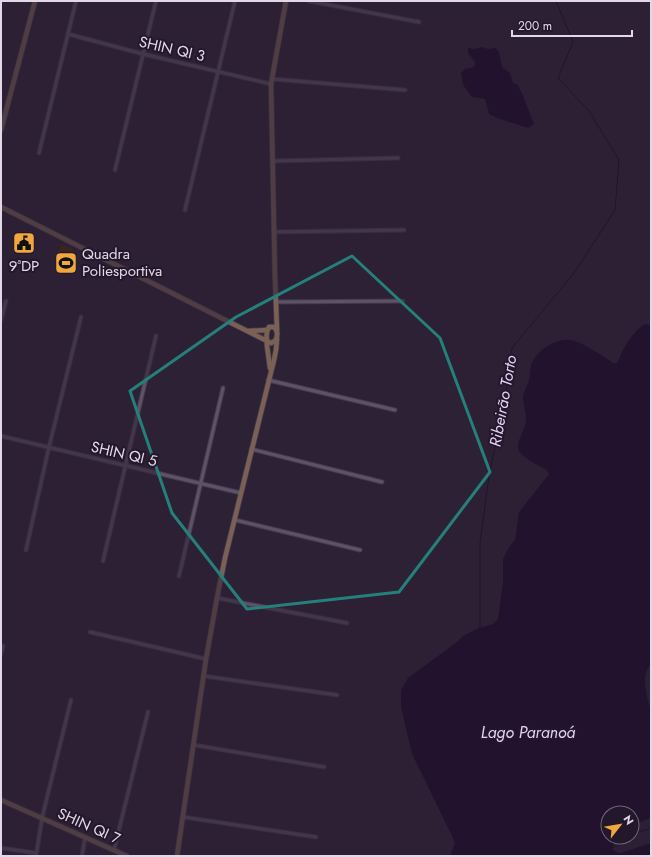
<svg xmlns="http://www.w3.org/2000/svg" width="652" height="857" viewBox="0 0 652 857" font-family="Jost,sans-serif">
  <rect width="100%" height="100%" fill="#2d2135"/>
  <g fill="#472c00">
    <polygon points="61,244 66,247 72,248 71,252 64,250 63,253 59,252"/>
    <polygon points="57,255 78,261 76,271 54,266"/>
  </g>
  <g fill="#170024">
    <polygon points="482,47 488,49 496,48 499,52 502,67 510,73 513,83 517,84 522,93 534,124 528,128 497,118 489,114 485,99 472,97 463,85 461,73 465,69 474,67 475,62 468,53 468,48 474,49"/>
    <path d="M645,324L651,325V663C641,677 646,690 649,705L651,707V818L632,825V813H608V837H619L612,848C614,852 617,852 620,853L651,843V856H450L455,843L451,834L412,754L401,707V690L408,678L457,642L463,636L479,628L493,624L498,619L503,582V559L509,547L515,540L519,512L549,474L547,470C540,466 520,457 518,449C516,442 526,428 526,419C526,412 523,405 523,398C523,392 527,386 529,381C530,376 530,370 531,365C536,351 555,338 570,340C581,341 603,356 613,363H616L618,361C624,347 631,333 645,324Z"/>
  </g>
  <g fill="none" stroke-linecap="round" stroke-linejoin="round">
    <g stroke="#170024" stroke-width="1">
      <polyline points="480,628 480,543 489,476 506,393 512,348 574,273 615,210 619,160 589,111 558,78 573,42 556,1"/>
      <polyline points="632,836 636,833 651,828"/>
      <polyline points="612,848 619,845 630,837"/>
    </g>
    <g stroke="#463c4d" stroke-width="5">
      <g id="street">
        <polyline points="309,1 419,22"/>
        <polyline points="68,34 143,54 271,84"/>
        <polyline points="272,79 405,90"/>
        <polyline points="39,153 76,1"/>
        <polyline points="273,161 398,158"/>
        <polyline points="115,170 156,1"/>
        <polyline points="185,210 235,1"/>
        <polyline points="274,232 404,230"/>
        <polyline points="276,302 403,301"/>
        <polyline points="1,320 6,301"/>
        <polyline points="268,380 395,410"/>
        <polyline points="1,436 241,493"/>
        <polyline points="251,449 382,482"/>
        <polyline points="235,520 360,550"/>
        <polyline points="26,550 49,447 81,317"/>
        <polyline points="103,561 156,336"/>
        <polyline points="179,576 223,388"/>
        <polyline points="217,598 347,623"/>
        <polyline points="90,632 206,659"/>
        <polyline points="1,654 3,646"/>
        <polyline points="204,676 337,695"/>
        <polyline points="194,745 324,767"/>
        <polyline points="183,817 316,837"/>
        <polyline points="1,848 36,853"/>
        <polyline points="114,850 148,712"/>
        <polyline points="36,856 42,818 71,700"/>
        <polyline points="82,856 85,837"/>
      </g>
    </g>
    <g stroke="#463c4d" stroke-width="6">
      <g id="secondary">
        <polyline points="1,130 35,1"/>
        <path d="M1,207L271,343L275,341C278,336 278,331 274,327H269C266,332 266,335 267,340"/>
        <polyline points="277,330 275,278 271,84 286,1"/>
        <polyline points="248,331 267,330"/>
        <polyline points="267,341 267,346 270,368"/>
        <polyline points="1,800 127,856"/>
        <polyline points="177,856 206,659 217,598 225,558 274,360 276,350 277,339"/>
      </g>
    </g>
    <use href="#street" stroke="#5e5168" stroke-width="3"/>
    <use href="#secondary" stroke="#7b6055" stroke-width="4.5"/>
  </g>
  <path d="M0 0H652V857H0ZM352,256L440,338L490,472L399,592L247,609L172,513L130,391L236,317Z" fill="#2d2135" fill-opacity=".55" fill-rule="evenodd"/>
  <path fill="none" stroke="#24807a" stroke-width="3" stroke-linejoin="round" d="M352,256L440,338L490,472L399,592L247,609L172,513L130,391L236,317Z"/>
  <defs>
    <g id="civic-square" transform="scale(1.15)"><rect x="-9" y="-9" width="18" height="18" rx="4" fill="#efa73e" stroke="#23172b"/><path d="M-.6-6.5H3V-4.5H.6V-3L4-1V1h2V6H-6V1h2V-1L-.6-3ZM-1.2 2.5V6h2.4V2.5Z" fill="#111"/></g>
    <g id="stadium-square" transform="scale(1.15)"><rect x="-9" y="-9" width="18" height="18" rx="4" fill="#efa73e" stroke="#23172b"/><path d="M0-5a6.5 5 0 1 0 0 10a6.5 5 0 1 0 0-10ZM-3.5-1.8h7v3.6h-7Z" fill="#111"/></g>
  </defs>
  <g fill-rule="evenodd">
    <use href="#civic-square" x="24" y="243"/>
    <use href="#stadium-square" x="66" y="263"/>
  </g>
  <g text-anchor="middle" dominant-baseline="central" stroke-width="4" stroke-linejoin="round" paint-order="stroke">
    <g font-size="15" fill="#e1d9e7" stroke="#23172b">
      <text transform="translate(172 49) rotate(13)">SHIN QI 3</text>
      <text transform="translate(124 454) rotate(13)">SHIN QI 5</text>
      <text transform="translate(89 826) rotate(24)">SHIN QI 7</text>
    </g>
    <g font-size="15" fill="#e1d9e7" stroke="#23172b" text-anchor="start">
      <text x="82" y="254">Quadra<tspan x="82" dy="17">Poliesportiva</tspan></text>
      <text x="24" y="266" text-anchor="middle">9ªDP</text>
    </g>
    <g font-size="16" font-style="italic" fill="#e6d1f5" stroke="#23172b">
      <text transform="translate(503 401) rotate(-80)">Ribeirão Torto</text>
      <text x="528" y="732">Lago Paranoá</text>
    </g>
  </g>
  <rect width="652" height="857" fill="none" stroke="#e1d9e7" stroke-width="4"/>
  <g transform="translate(620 825) rotate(59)"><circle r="19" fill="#23172b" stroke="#6f6576"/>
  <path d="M0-3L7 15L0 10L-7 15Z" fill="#efa73e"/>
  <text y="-6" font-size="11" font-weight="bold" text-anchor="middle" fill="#e1d9e7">N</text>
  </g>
  <path d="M512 30v6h120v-6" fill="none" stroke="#e1d9e7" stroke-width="2"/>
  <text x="518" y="30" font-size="12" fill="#e1d9e7" stroke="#23172b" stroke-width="3" paint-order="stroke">200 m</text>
</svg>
